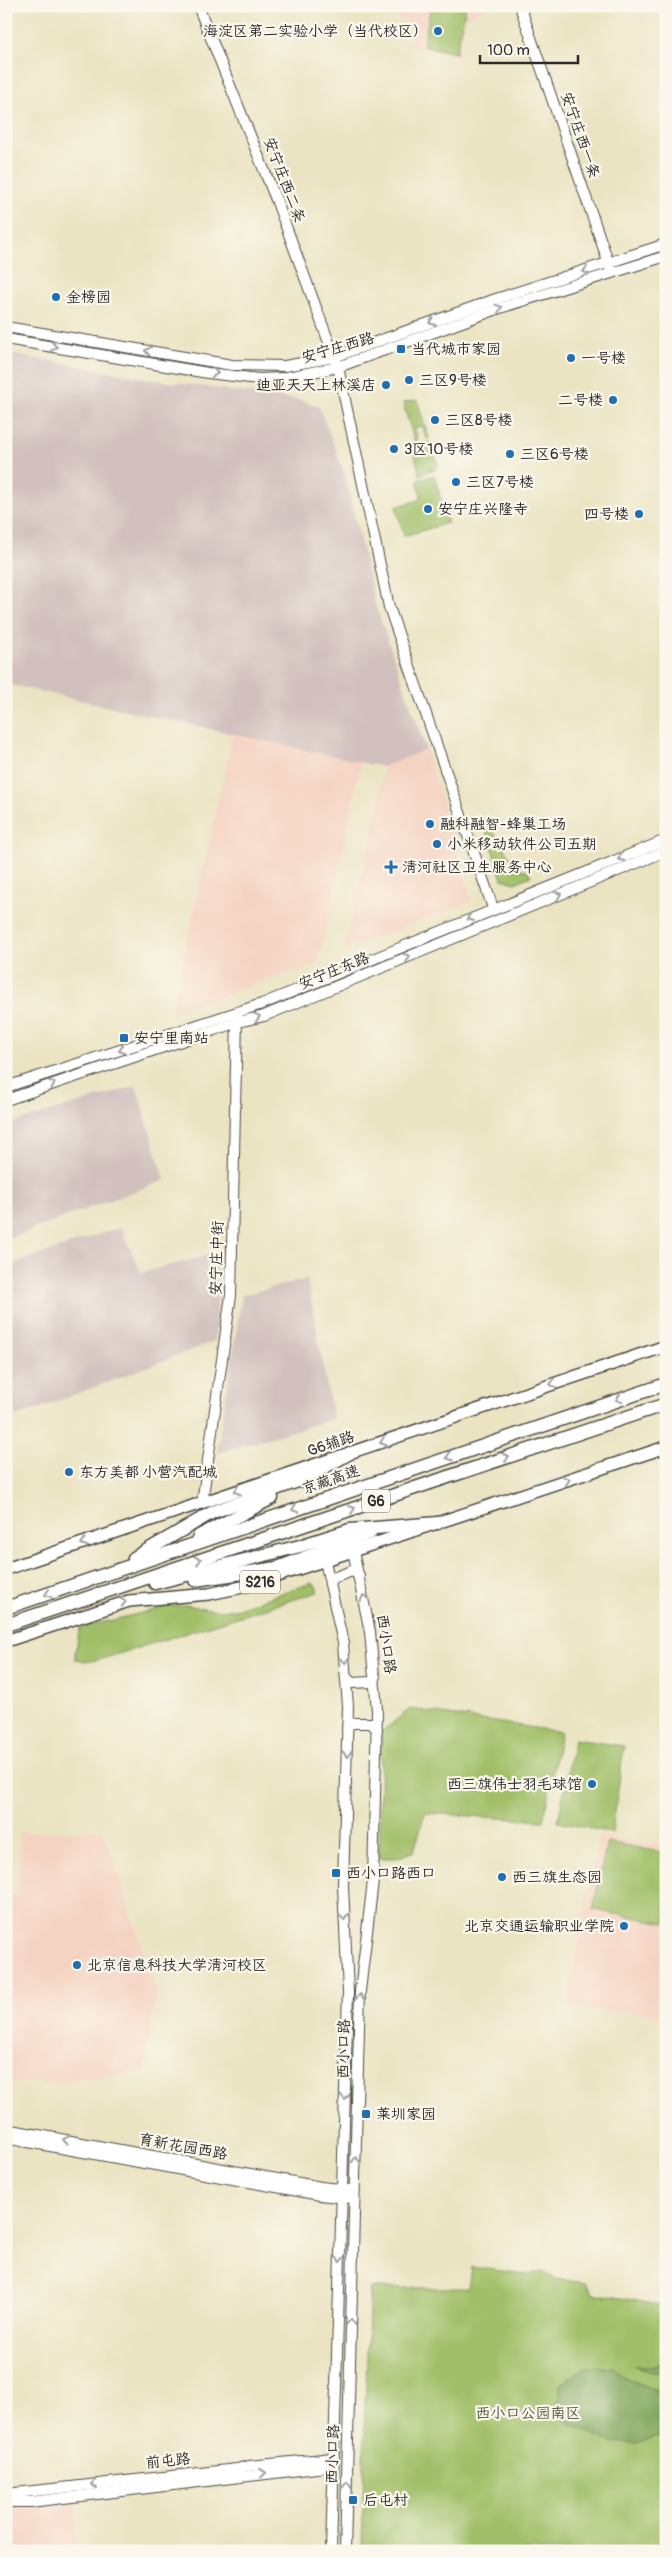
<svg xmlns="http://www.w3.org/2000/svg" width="672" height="2557" viewBox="0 0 672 2557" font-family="Pangolin,'LXGW WenKai TC',sans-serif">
  <rect width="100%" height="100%" fill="#fbf7ec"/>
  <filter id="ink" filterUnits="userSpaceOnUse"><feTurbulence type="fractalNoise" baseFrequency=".02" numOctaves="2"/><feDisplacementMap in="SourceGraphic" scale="10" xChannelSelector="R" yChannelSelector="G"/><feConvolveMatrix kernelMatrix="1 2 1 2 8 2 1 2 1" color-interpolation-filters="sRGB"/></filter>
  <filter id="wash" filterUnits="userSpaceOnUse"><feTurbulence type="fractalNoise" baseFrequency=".0096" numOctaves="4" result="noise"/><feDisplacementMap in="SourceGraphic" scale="20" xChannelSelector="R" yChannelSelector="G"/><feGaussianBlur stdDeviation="1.12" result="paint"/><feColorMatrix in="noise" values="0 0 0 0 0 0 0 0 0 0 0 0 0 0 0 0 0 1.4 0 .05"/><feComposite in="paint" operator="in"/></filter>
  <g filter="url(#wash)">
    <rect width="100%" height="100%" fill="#ebe4c3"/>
    <g fill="#f5d3c2">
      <polygon points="399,6 490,6 466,18 458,56 408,45 413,29 411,24 397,17"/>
      <polygon points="233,734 361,762 318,964 171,1013"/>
      <polygon points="426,749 472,901 344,950 376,819 383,767"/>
      <polygon points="103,1830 158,1995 152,2013 145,2071 44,2083 6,2083 6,1896 19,1895 19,1832"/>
      <polygon points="599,1836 666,1846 666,2016 566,2007"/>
      <polygon points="77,2503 75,2551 6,2551 6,2507 45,2507"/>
    </g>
    <g fill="#d1c0bd">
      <polygon points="6,353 150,379 299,400 319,406 344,472 375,604 426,749 383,767 6,684"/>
      <polygon points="136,1086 165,1180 6,1239 6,1125"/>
      <polygon points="121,1227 141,1273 220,1252 215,1341 16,1417 6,1389 6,1266"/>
      <polygon points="307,1279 333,1419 217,1453 242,1295"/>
    </g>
    <g fill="#a0bf68" stroke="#66754a">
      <polygon points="431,6 466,6 456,53 423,46"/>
      <polygon points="417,400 429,438 427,439 422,426 415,428 418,440 415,443 403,403"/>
      <polygon points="430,442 438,465 434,471 431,471 430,466 429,471 420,475 412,446"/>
      <polygon points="434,475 448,523 404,536 396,507 419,500 421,495 417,480"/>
      <polygon points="489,825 517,868 528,871 531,876 515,883 502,879 485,828"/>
      <polygon points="311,1583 316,1586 318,1592 102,1659 85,1662 76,1660 75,1652 80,1628 170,1606 186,1605 216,1610 235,1609"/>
      <polygon points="410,1709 561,1732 543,1821 425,1813 414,1851 397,1858 379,1858 381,1732"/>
      <polygon points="574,1739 624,1746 612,1833 558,1822"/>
      <polygon points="607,1842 666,1853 666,1923 593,1910"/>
      <polygon points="471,2267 526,2274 542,2272 557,2279 586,2283 593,2293 666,2306 666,2551 362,2551 365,2406 370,2288 468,2288"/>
    </g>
    <g fill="#80a65c" stroke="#566844">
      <polygon points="666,2357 666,2375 635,2366 655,2366"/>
      <polygon points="586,2367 614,2367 627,2379 666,2393 666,2440 657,2437 636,2443 611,2442 566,2422 557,2410 560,2384"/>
    </g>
  </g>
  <g filter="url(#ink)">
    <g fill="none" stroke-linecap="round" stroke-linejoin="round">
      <g stroke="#484742" stroke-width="12">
        <g id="secondary">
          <polyline points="198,6 277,202 338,367 389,607 493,908"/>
          <polyline points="520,6 611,270"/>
          <polyline points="6,327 232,365 285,366 334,357 496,299 666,244"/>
          <polyline points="6,339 208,373 259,379 282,378 338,367 500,308 666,256"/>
          <polyline points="6,1087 262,1004 666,840"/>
          <polyline points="6,1100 238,1022 264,1016 666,851"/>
          <polyline points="202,1503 231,1295 237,1017"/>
          <polyline points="325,1561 343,1643 348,1706 343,1886 348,1992 331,2551"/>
          <polyline points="330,1584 333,1578 352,1571 359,1575"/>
          <polyline points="347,1678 352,1683 372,1682 375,1676"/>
          <polyline points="347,1728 351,1723 371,1723 377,1729"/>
          <polyline points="6,2129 321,2187 349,2190"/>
          <polyline points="6,2138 320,2195 347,2198"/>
          <polyline points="6,2494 237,2469 248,2466 334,2458"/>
          <polyline points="6,2502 30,2502 333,2466"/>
          <polyline points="345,2551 360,1991 373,1881 377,1710 370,1632 353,1551"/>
        </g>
      </g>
      <g stroke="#484742" stroke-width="14">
        <g id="primary">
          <polyline points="6,1569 666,1346"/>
          <polyline points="6,1641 129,1601 209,1594 247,1586 666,1447"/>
        </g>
      </g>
      <g stroke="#484742" stroke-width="15">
        <g id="highway">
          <polyline points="300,1481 350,1453"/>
          <polyline points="199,1536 272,1498"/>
          <polyline points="134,1558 213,1512 306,1478"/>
          <polyline points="195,1580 277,1568 370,1533"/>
          <polyline points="155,1583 300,1546 350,1530 438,1523"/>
          <polyline points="6,1608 666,1384"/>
          <polyline points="6,1625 666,1404"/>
        </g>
      </g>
      <use href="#secondary" stroke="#fff" stroke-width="10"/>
      <use href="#primary" stroke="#fff" stroke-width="11"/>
      <use href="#highway" stroke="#fff" stroke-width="12"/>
    </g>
    <defs><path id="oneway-chevron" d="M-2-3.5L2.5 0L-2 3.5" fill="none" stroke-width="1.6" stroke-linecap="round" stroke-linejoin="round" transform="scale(1.25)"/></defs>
    <g stroke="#a0a0a0">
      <use href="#oneway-chevron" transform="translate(586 271) rotate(163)"/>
      <use href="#oneway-chevron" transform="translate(499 308) rotate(-19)"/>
      <use href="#oneway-chevron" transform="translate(432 322) rotate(160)"/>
      <use href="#oneway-chevron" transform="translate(54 347) rotate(9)"/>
      <use href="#oneway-chevron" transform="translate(148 351) rotate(-170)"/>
      <use href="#oneway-chevron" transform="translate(215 373) rotate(8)"/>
      <use href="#oneway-chevron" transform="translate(621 858) rotate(158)"/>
      <use href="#oneway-chevron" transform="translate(558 895) rotate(-22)"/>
      <use href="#oneway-chevron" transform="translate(470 918) rotate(157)"/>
      <use href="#oneway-chevron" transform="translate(407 957) rotate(-22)"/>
      <use href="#oneway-chevron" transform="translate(257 1017) rotate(-15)"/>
      <use href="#oneway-chevron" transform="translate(122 1050) rotate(162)"/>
      <use href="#oneway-chevron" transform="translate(52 1084) rotate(-19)"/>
      <use href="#oneway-chevron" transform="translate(553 1384) rotate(161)"/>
      <use href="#oneway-chevron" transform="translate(619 1399) rotate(161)"/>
      <use href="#oneway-chevron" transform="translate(383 1442) rotate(161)"/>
      <use href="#oneway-chevron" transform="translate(449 1457) rotate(161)"/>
      <use href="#oneway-chevron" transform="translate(506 1457) rotate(-19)"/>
      <use href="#oneway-chevron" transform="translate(567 1480) rotate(-18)"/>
      <use href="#oneway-chevron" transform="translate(237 1491) rotate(161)"/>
      <use href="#oneway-chevron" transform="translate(295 1509) rotate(161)"/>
      <use href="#oneway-chevron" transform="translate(352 1509) rotate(-19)"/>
      <use href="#oneway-chevron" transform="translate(84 1543) rotate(161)"/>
      <use href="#oneway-chevron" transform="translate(198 1560) rotate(-19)"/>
      <use href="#oneway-chevron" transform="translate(48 1594) rotate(161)"/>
      <use href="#oneway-chevron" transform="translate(364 1598) rotate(-103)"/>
      <use href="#oneway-chevron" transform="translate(123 1602) rotate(-13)"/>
      <use href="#oneway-chevron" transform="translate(345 1660) rotate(84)"/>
      <use href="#oneway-chevron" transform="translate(347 1754) rotate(92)"/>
      <use href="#oneway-chevron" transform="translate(344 1917) rotate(85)"/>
      <use href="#oneway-chevron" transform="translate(360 1997) rotate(-88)"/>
      <use href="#oneway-chevron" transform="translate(345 2097) rotate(92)"/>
      <use href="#oneway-chevron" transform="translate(66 2140) rotate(-169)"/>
      <use href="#oneway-chevron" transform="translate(356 2160) rotate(-88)"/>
      <use href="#oneway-chevron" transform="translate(340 2259) rotate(92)"/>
      <use href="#oneway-chevron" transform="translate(351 2322) rotate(-88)"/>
      <use href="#oneway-chevron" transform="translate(263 2473) rotate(-6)"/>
      <use href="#oneway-chevron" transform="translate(94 2484) rotate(174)"/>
      <use href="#oneway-chevron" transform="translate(347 2485) rotate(-88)"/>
    </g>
  </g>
  <g fill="#1f6fb2" stroke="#fbf7ec" stroke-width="2">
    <circle cx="438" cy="31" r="5"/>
    <circle cx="56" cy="297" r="5"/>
    <rect x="396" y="344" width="10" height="10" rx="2.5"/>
    <circle cx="571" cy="358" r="5"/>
    <circle cx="409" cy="380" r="5"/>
    <circle cx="386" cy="385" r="5"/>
    <circle cx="613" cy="400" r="5"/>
    <circle cx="435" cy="420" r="5"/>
    <circle cx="394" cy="449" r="5"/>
    <circle cx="510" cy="454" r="5"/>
    <circle cx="456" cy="482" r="5"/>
    <circle cx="428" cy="509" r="5"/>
    <circle cx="639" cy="514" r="5"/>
    <circle cx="430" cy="824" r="5"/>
    <circle cx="437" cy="844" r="5"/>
    <path d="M388.5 859.5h5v5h5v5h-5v5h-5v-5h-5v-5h5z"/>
    <rect x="119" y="1033" width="10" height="10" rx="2.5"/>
    <circle cx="69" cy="1472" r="5"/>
    <circle cx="592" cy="1784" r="5"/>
    <rect x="331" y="1868" width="10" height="10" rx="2.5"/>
    <circle cx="502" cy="1877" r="5"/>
    <circle cx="624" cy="1926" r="5"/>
    <circle cx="77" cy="1965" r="5"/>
    <rect x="361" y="2109" width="10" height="10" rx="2.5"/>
    <rect x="348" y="2495" width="10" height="10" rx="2.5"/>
  </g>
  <g text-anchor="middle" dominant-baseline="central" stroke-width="4.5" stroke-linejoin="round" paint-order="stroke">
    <g fill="#fbf7ec" stroke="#696865" stroke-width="1">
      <rect x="362" y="1489.5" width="28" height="23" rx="4"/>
      <rect x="240" y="1570.5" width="40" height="23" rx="4"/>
    </g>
    <g font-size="14" font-weight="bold" fill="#2b2b2b">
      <text x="376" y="1501">G6</text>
      <text x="260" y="1582">S216</text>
    </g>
    <g font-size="15" fill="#2b2b2b" stroke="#fbf7ec" text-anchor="start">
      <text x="428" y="31" text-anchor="end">海淀区第二实验小学（当代校区）</text>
      <text x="66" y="297">金榜园</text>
      <text x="411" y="349">当代城市家园</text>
      <text x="581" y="358">一号楼</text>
      <text x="419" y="380">三区9号楼</text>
      <text x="376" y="385" text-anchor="end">迪亚天天上林溪店</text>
      <text x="603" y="400" text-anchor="end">二号楼</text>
      <text x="445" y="420">三区8号楼</text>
      <text x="404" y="449">3区10号楼</text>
      <text x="520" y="454">三区6号楼</text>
      <text x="466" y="482">三区7号楼</text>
      <text x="438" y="509">安宁庄兴隆寺</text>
      <text x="629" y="514" text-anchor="end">四号楼</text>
      <text x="440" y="824">融科融智-蜂巢工场</text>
      <text x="447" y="844">小米移动软件公司五期</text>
      <text x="402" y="867">清河社区卫生服务中心</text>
      <text x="134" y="1038">安宁里南站</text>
      <text x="79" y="1472">东方美都 小营汽配城</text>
      <text x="582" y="1784" text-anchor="end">西三旗伟士羽毛球馆</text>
      <text x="346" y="1873">西小口路西口</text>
      <text x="512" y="1877">西三旗生态园</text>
      <text x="614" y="1926" text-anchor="end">北京交通运输职业学院</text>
      <text x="87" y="1965">北京信息科技大学清河校区</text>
      <text x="376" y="2114">莱圳家园</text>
      <text x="363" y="2500">后屯村</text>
    </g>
    <g font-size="15" fill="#2b2b2b" stroke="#fbf7ec">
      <text transform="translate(580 135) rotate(71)">安宁庄西一条</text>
      <text transform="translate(284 180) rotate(69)">安宁庄西二条</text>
      <text transform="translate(338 348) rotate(-16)">安宁庄西路</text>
      <text transform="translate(334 971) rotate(-22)">安宁庄东路</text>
      <text transform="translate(217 1258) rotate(-88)">安宁庄中街</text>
      <text transform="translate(331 1444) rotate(-19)">G6辅路</text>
      <text transform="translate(331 1480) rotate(-19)">京藏高速</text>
      <text transform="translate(386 1644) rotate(82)">西小口路</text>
      <text transform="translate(344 2049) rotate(-89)">西小口路</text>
      <text transform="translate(183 2147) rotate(10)">育新花园西路</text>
      <text transform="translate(333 2454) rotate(-88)">西小口路</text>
      <text transform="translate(168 2461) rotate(-6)">前屯路</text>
    </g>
    <g font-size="15" fill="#4e573d" stroke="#fbf7ec">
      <text x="528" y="2413">西小口公园南区</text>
    </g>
  </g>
  <rect width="672" height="2557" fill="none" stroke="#fbf7ec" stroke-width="25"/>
  <path d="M480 55v8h98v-8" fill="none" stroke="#2b2b2b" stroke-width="2.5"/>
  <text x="487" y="55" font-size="15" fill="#2b2b2b" stroke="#fbf7ec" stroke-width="4" paint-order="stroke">100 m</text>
</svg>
